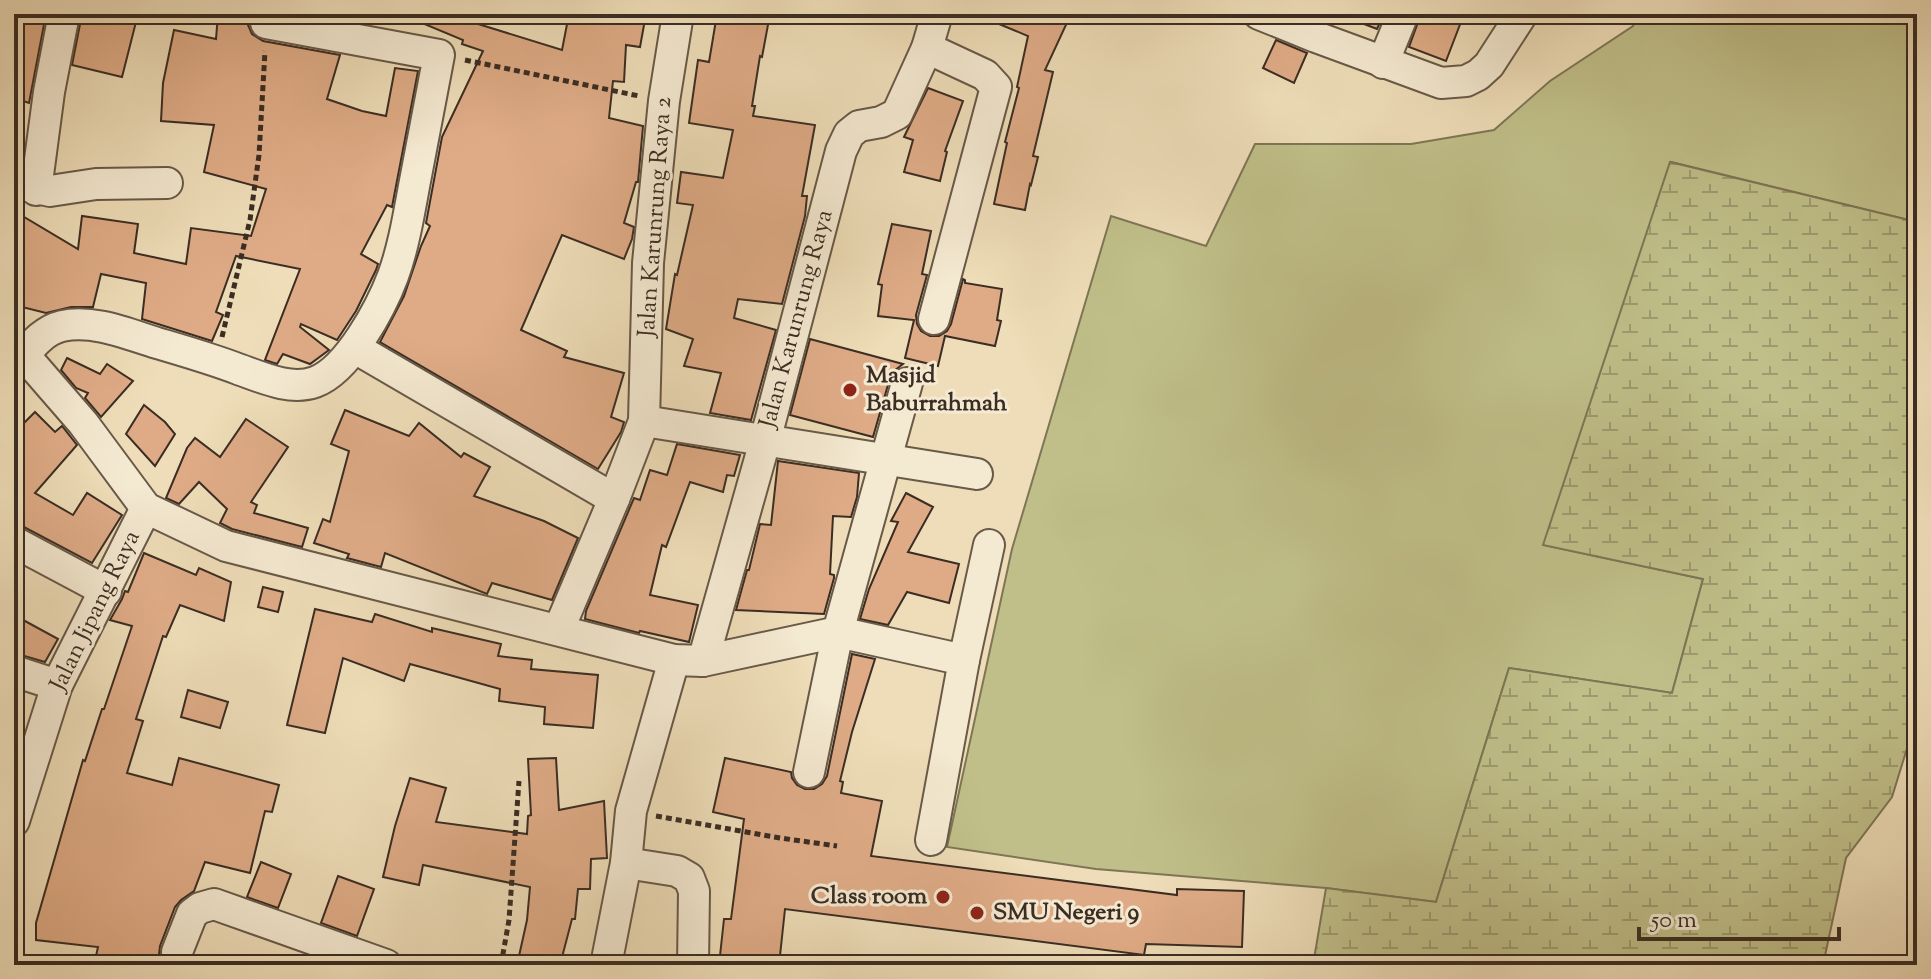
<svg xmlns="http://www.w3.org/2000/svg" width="1931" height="979" viewBox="0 0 1931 979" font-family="'Sorts Mill Goudy',serif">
  <defs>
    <pattern id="wetland-marsh" width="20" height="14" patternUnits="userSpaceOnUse" patternTransform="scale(2)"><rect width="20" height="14" fill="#c0bf89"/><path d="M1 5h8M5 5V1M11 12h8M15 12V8" fill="none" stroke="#9d9c70"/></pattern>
  </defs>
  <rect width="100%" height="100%" fill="#eeddb8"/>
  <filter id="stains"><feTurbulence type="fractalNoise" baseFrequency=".0025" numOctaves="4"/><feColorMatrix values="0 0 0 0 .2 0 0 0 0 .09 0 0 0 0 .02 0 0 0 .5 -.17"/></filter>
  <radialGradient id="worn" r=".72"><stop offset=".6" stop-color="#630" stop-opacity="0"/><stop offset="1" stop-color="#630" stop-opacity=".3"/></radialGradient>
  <polygon fill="#c0bf89" stroke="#7e7656" stroke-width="2" points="1640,14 1917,14 1917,222 1671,162 1544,545 1703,579 1672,693 1509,668 1436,902 1326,888 1096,869 947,847 1012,549 1111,216 1206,246 1255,144 1411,144 1494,130 1550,81 1633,26"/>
  <polygon fill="url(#wetland-marsh)" stroke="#7e7656" stroke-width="2" points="1670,162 1917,222 1917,716 1892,797 1846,858 1823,965 1313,965 1326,888 1436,902 1509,668 1672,693 1703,579 1543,545"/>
  <g fill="#deab86" stroke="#3b2d23" stroke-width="2">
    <polygon points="14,14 46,14 29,103 14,98"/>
    <polygon points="82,14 138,14 122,77 72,65"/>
    <polygon points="218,14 247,14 248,25 252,34 263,41 340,55 327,99 362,111 386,116 395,68 418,71 392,207 387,205 361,254 378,264 376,270 356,311 337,340 301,324 300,327 329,350 310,364 283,354 277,364 265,360 300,269 236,256 216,312 223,315 212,341 142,319 146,283 101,274 93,307 71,307 46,313 14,305 14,211 78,249 82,216 138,224 134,253 186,264 191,228 251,236 266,189 204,172 214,125 161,121 163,83 174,30 216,39"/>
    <polygon points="426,14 446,14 562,50 569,14 646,14 640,47 626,45 624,82 613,81 609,118 643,126 638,182 636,182 624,223 634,227 632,239 624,259 562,235 521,330 567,351 564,357 624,373 611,417 624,422 621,432 598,469 380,342 404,296 421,246 430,226 426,223 442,137 483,51 462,44 463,40 422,23"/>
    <polygon points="717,14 770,14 762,57 760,56 752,106 755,106 753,116 815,125 802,196 807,196 805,216 782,304 738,299 734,318 776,330 751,420 710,413 721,373 684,366 693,339 666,329 675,274 677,275 693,205 677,203 681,172 723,178 733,130 689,123 698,60 709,62"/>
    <polygon points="975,14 1071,14 1045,70 1053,72 1033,156 1038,157 1031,185 1030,184 1025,210 994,204 1007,143 1005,142 1019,88 1017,87 1028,36"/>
    <polygon points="1343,14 1384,14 1377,29 1343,16"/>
    <polygon points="1421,14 1464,14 1446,61 1409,47"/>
    <polygon points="1276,40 1307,53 1294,83 1263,68"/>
    <polygon points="928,88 963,101 945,151 947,152 940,181 904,172 913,140 904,137"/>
    <polygon points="892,224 931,231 922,274 927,275 916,315 917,324 921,331 930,336 939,336 947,331 951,324 963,279 965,280 965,283 1002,289 997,320 1001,321 995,346 945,336 938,366 905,358 914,320 878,316 882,285 878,284"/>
    <polygon points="810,339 903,364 894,371 890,378 873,437 790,415"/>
    <polygon points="67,358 100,374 107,364 133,381 101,417 85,398 88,393 76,388 61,370"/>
    <polygon points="144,405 165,422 175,434 155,466 126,434"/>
    <polygon points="345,410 409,436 419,423 461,457 464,453 490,467 474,496 544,521 578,538 552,600 492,583 487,594 385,553 381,567 347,558 349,554 314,543 323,519 330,522 349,451 331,444"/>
    <polygon points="35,412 55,432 62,426 77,445 35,493 73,515 87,493 122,515 92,563 22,526 14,524 14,433"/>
    <polygon points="246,419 288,447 251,502 257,505 254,513 308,528 302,547 232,529 220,523 227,509 199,482 179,504 166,498 187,448 195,438 220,457"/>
    <polygon points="677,444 740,455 734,476 727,475 723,492 690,482 666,547 662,545 650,595 698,605 689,642 640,631 639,633 585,619 586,611 634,498 640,500 650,470 667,475"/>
    <polygon points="778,461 859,473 857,497 851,517 833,516 830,574 834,575 834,578 824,614 736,610 747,570 749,570 760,524 771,525"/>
    <polygon points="906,493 933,507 908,552 959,564 949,603 907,592 888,625 860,619 869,589 898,522 891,521"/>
    <polygon points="144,553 196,575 199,568 231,582 224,621 180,605 166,637 163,636 136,719 143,721 127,773 172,785 179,758 279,785 272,812 265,811 250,873 205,862 194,891 181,900 175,907 160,946 159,955 164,965 94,965 98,947 36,940 36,923 83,760 85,761 102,709 104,709 132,626 110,620 122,599 125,591 128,592"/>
    <polygon points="263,587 283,592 278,612 258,607"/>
    <polygon points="315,609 372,622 375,614 432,632 432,628 501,644 498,656 532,660 531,669 598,675 593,728 544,724 545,707 499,701 500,689 410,664 404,681 343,658 325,733 287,725"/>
    <polygon points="14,615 58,639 45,662 14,653"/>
    <polygon points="852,654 875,659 852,732 840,781 843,782 841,793 882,801 871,856 1177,895 1177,889 1244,891 1242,947 1146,944 1144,955 785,909 779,965 719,965 724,919 731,919 744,819 713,812 725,758 791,772 792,778 797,785 805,789 814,789 822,784 827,776"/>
    <polygon points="188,690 228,702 220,728 181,717"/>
    <polygon points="556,758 559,810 604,801 607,858 591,859 590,889 578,889 575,919 572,919 560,965 517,965 527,920 530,887 423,865 419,885 383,877 395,826 410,778 446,788 436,822 527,834 528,816 531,815 528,759"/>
    <polygon points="261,862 291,874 278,908 247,897"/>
    <polygon points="338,876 374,889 357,936 321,923"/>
  </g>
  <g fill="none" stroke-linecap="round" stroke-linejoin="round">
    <g stroke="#685948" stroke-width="34">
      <g id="minor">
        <polyline points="1259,14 1316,37 1441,83 1466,81 1478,75 1489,65 1522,14"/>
        <polyline points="927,48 985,75 996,87 934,319"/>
        <polyline points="1383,63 1403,14"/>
        <polyline points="14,183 50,191 96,184 167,183"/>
        <polyline points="36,190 49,92 64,14"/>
        <polyline points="355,348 614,499"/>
        <polyline points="14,349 24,355 83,423 146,508 226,546 674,660 703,661 838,632 907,383"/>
        <path d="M24,355C34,343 45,330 62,326C93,319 128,334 157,343C184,351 212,359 238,369C261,377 290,391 315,382C348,370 381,308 393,276C404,246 409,213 415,181C423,139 431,97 439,55L266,23L265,14"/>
        <polyline points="644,421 977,474"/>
        <polyline points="14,542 106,591"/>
        <polyline points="559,629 614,499 644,421 648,263 664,101 678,14"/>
        <polyline points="703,661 765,441 841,151 849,134 859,126 881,122 897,114 927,48 937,14"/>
        <polyline points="14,671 57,685"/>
        <polyline points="809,772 838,632 964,660"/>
        <polyline points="14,821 57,685 146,508"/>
        <polyline points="931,840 964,660 989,545"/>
        <polyline points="626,863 677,871 689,878 694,891 693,965"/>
        <polyline points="177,952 192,914 200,908 214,904 386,965"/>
        <polyline points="606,965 626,863 631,811 674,660"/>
      </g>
    </g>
    <g stroke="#3b2d23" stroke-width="5" stroke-dasharray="6 4" stroke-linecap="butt">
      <polyline points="465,60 639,96"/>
      <polyline points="222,337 250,220 259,155 265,51"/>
      <polyline points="656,816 780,838 837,846"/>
      <polyline points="501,965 509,920 519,781"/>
    </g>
    <use href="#minor" stroke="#f4e9d1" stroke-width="30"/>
  </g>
  <g fill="#8f2418" stroke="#f4e9d1" stroke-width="3">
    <circle cx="850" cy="390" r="8"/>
    <circle cx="943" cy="897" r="8"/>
    <circle cx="977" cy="913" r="8"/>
  </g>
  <g text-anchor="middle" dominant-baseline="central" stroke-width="6" stroke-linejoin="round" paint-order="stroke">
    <g font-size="24" fill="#3b2d23" stroke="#f4e9d1">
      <text transform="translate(656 217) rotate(-86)">Jalan Karunrung Raya 2</text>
      <text transform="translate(797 319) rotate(-75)">Jalan Karunrung Raya</text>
      <text transform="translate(96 611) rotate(-64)">Jalan Jipang Raya</text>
    </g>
    <g font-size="24" font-weight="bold" fill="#3b2d23" stroke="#f4e9d1" text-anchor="start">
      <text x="866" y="376">Masjid<tspan x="866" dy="28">Baburrahmah</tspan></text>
      <text x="927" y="897" text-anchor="end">Class room</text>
      <text x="993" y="913">SMU Negeri 9</text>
    </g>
  </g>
  <rect width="1931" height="979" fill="none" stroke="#eeddb8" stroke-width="48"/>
  <rect x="16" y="16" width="1899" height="947" fill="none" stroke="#3b2d23" stroke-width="4"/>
  <rect x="24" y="24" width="1883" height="931" fill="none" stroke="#3b2d23" stroke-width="2"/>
  <path d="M1639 927v12h200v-12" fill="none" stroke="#3b2d23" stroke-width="4"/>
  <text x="1651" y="927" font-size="24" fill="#3b2d23" stroke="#f4e9d1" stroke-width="6" paint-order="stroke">50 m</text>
  <rect width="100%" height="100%" filter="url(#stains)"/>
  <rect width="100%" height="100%" fill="url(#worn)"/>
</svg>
